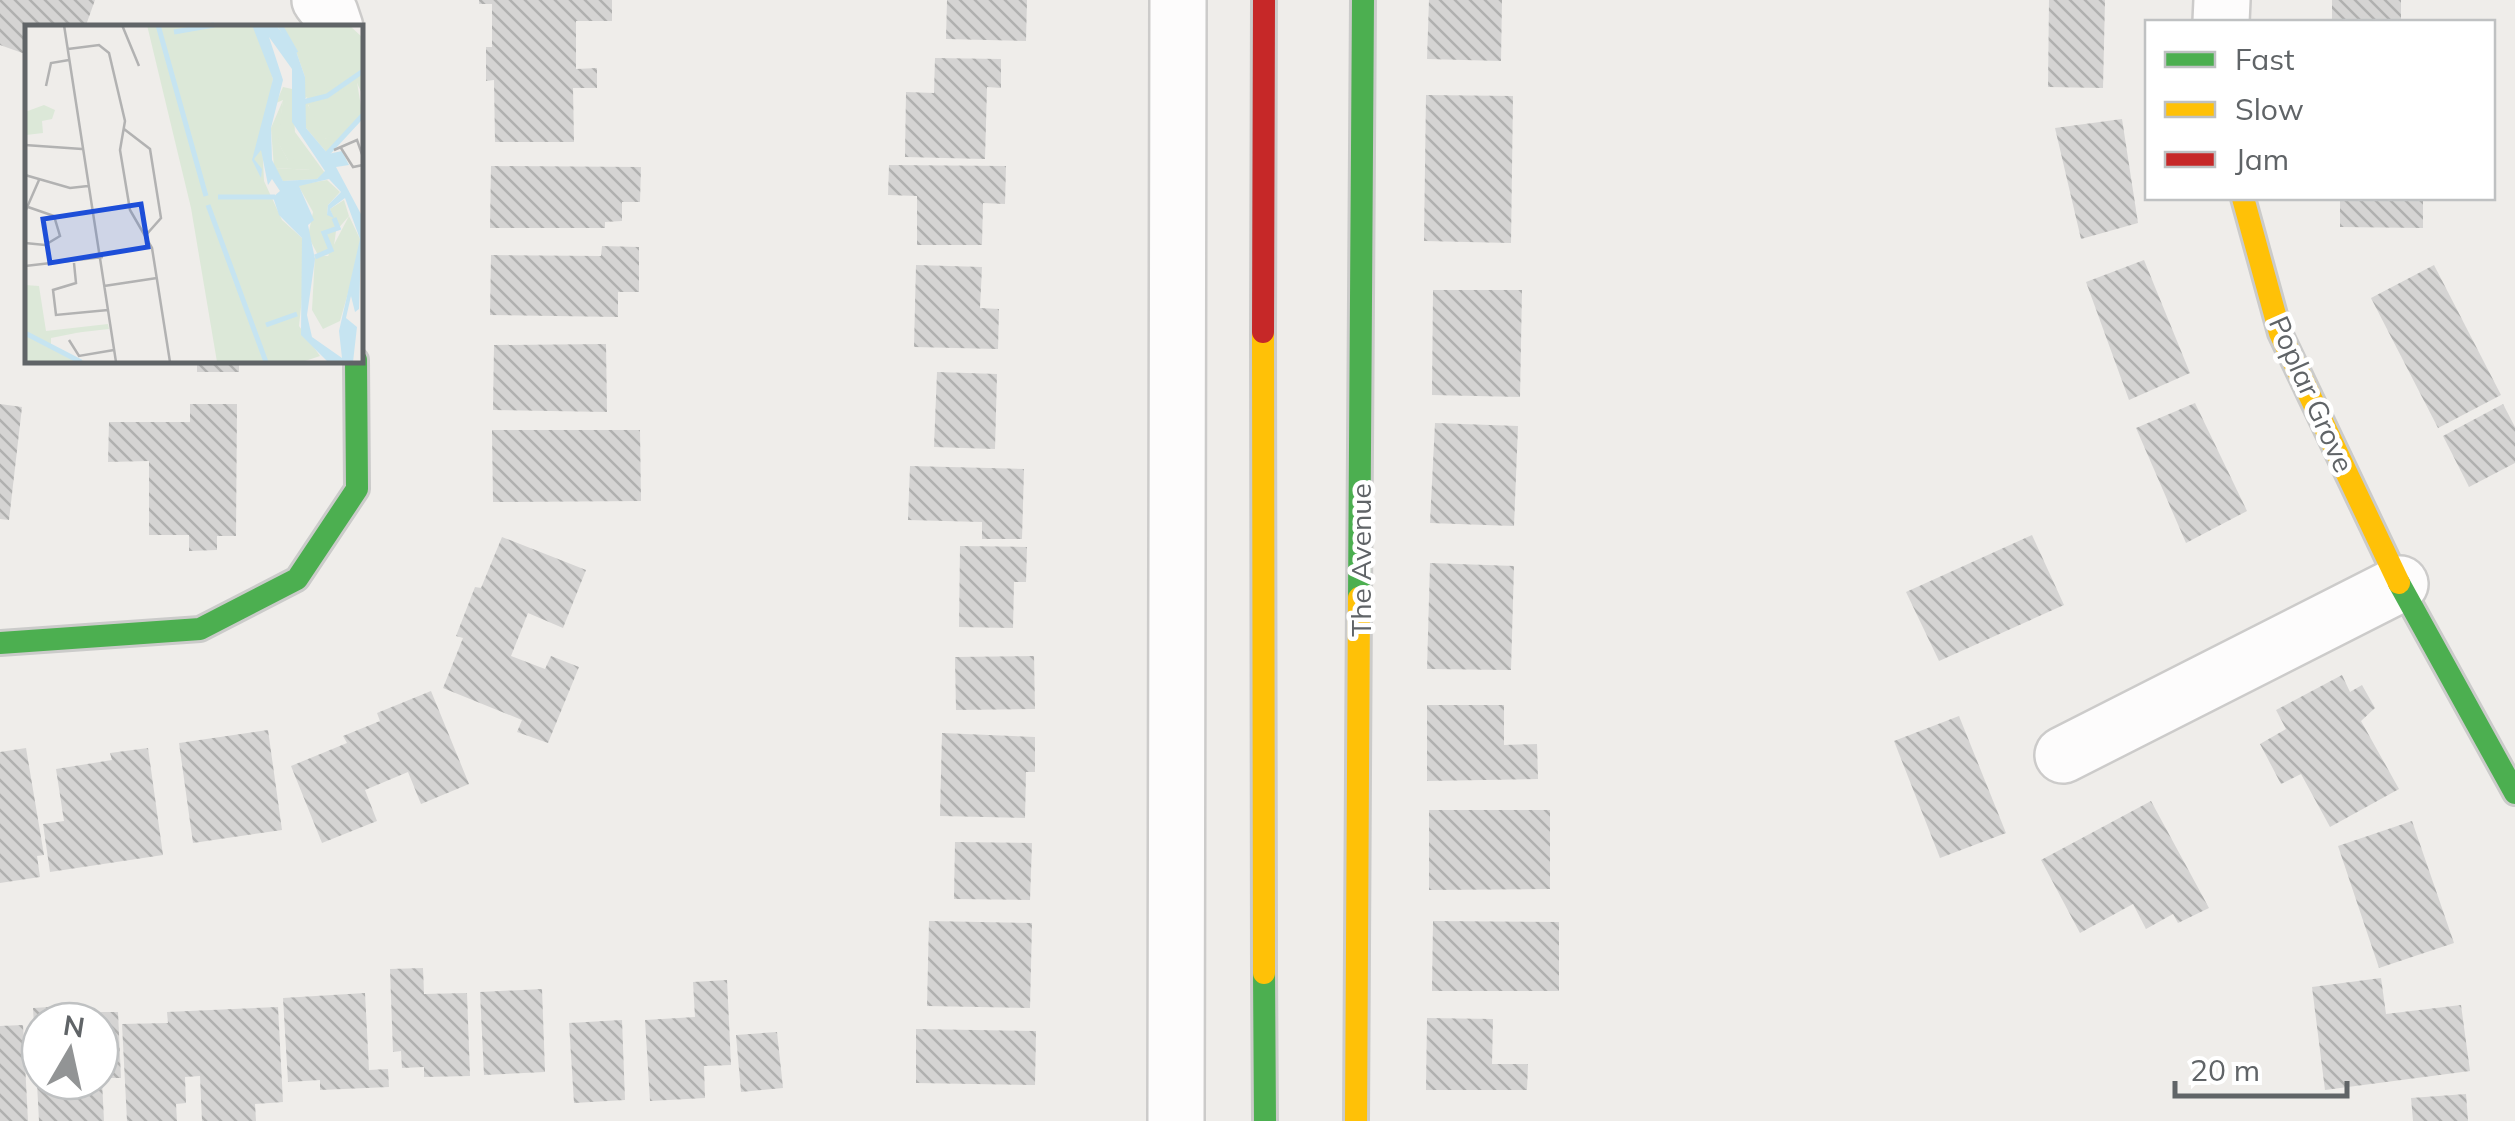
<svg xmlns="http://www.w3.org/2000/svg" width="2515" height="1121" viewBox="0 0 2515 1121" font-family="Mulish,sans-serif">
  <defs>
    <pattern id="building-back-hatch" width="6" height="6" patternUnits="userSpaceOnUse" patternTransform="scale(2.5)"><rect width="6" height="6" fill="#d5d4d3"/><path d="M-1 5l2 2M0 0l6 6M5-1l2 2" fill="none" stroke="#b0b0af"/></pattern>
  </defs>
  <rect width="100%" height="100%" fill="#efedea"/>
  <g fill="url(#building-back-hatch)">
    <polygon points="0,0 95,0 85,28 28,28 28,55 0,45"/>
    <polygon points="479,0 612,0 612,21 576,21 576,69 597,68 597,88 573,88 574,142 495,142 494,80 486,81 486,47 492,47 492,4 479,4"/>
    <polygon points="947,0 1027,0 1026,41 946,39"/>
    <polygon points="1429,0 1502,0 1501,61 1427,59"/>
    <polygon points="2049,0 2105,0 2103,88 2048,87"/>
    <rect x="2332" y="0" width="69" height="22"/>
    <polygon points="935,58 1001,59 1001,88 987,87 985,159 905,157 906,92 934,93"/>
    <polygon points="1426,95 1513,96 1511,243 1424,241"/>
    <polygon points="2122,119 2138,223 2081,239 2055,128"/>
    <polygon points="889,165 1006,166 1005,204 983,203 982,245 917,245 917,196 888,195"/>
    <polygon points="491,166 641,167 640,202 622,202 622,221 605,222 605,228 490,228"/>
    <polygon points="2340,198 2423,198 2423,228 2340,227"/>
    <polygon points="602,246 639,247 639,292 618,292 618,317 490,315 491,255 601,256"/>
    <polygon points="2144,260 2190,373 2129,400 2086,282"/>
    <polygon points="916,265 982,267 980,308 999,309 998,349 914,347"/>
    <polygon points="2434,265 2501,395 2438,428 2371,298"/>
    <polygon points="1433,290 1522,290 1520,397 1432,395"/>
    <polygon points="606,344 607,412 493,410 494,345"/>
    <rect x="197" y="360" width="42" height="12"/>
    <polygon points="937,372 997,374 995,449 934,447"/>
    <polygon points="2195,403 2247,511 2186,543 2136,428"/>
    <polygon points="0,404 22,407 9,520 0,519"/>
    <polygon points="190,404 237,404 236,536 217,536 217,550 189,551 189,535 149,535 149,461 108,462 109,422 190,422"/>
    <polygon points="2503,404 2515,427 2515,463 2469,487 2443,436"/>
    <polygon points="1435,423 1518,426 1514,526 1430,523"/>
    <polygon points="492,430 640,430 641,501 493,502"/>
    <polygon points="910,466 1024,469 1022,539 982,539 982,522 908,520"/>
    <polygon points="2032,535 2064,605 1939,661 1906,592"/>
    <polygon points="502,537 586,570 563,628 528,613 511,656 545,669 551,656 579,667 548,743 517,732 522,720 443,688 463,638 456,636 475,587 481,588"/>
    <polygon points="960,546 1027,547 1026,582 1014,582 1013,628 959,627"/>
    <polygon points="1430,563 1514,566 1511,670 1427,669"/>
    <polygon points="1034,656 1035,709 956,710 955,657"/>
    <polygon points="2342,675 2350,692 2362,685 2375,708 2361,721 2399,789 2330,827 2301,774 2281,784 2260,744 2286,729 2276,710"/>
    <polygon points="431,691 469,784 421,804 408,772 365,790 377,821 322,843 291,766 347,743 343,736 380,721 377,713"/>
    <polygon points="1427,705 1504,705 1504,745 1537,744 1538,779 1427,781"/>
    <polygon points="1959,716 2006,833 1940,858 1894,741"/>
    <polygon points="268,730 282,830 193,843 179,743"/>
    <polygon points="942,733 1035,737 1035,772 1026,772 1025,818 940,816"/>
    <polygon points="26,748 44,855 37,856 40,877 0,883 0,752"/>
    <polygon points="148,748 163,855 50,872 43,824 64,821 56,769 112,760 110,753"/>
    <polygon points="2151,801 2209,908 2178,923 2173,914 2146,929 2133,904 2080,933 2041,860"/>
    <polygon points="1429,810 1550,810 1550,889 1429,890"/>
    <polygon points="2412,821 2454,943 2379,968 2338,846"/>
    <polygon points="955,842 1032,843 1030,900 954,899"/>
    <polygon points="929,921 1032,923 1030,1008 927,1006"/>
    <polygon points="1433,921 1559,922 1559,991 1432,991"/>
    <polygon points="423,968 424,994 467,993 470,1076 424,1077 424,1067 402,1068 401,1051 393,1052 390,969"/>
    <polygon points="2381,978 2386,1014 2461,1005 2470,1071 2325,1090 2312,987"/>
    <polygon points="727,980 731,1065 704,1066 705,1098 650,1101 645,1020 695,1017 693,982"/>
    <polygon points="542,989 545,1072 484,1075 480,992"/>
    <polygon points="365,993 369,1070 388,1069 389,1087 320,1090 320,1080 288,1082 283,998"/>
    <polygon points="66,1006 67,1021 40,1021 40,1081 102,1081 104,1121 39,1121 33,1008"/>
    <polygon points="278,1007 283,1102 255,1104 256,1121 202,1121 200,1076 185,1077 186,1103 176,1104 177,1121 127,1121 122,1024 168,1023 167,1012"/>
    <polygon points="101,1012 118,1012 121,1078 100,1078"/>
    <polygon points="1427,1018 1493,1019 1492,1064 1528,1064 1527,1090 1426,1090"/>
    <polygon points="622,1020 625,1100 574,1103 569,1023"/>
    <polygon points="23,1025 28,1121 0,1121 0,1026"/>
    <polygon points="916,1029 1036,1031 1035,1085 916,1083"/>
    <polygon points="777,1032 783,1088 741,1092 736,1035"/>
    <polygon points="2466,1094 2468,1121 2413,1121 2411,1098"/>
  </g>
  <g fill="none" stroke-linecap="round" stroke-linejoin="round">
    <g stroke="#cccbca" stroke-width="60">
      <g id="street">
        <polyline points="320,0 330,13 335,28"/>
        <polyline points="2221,22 2222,0"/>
        <polyline points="2063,755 2400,584"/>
        <polyline points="1176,1121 1178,0"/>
      </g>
    </g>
    <g stroke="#cbcbca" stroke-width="28">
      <g id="fast">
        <polyline points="2399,583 2515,793"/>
        <polyline points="1359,598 1363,0"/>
        <polyline points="0,643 200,629 297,579 357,489 356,360"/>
        <polyline points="1264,973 1265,1121"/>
      </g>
    </g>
    <g stroke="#cbcbca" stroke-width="28">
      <g id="slow">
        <polyline points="2243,198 2280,333 2399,583"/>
        <polyline points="1263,332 1264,973"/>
        <polyline points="1356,1121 1359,598"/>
      </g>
    </g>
    <g stroke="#cbcbca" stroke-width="28">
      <polyline id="jam" points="1263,332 1264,0"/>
    </g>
    <use href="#street" stroke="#fdfcfc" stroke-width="55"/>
    <use href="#fast" stroke="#4caf50" stroke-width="22"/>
    <use href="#slow" stroke="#ffc107" stroke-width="22"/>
    <use href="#jam" stroke="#c62828" stroke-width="22"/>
  </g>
  <g text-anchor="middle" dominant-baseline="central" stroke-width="9" stroke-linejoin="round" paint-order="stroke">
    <g font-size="28" fill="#606467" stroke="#fff">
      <text transform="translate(2312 394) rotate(66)">Poplar Grove</text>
      <text transform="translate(1360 560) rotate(-90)">The Avenue</text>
    </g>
  </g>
  <g transform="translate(25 25)">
    <rect width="338" height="338" fill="#efedea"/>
    <path d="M122,0H227L237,13L248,54L237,117L239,156L257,195L277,213L281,235L274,301L295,331L277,337H192L166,183ZM332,57L337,88L320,108L301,114L289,100L283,78ZM258,62L267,64L270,107L300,148L292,154L258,156L249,143L286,145L263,135L252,116L258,75L251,78ZM324,191L335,214L333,233L315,296L298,304L287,285L290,230L303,231ZM0,260L14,261L21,306L83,299L84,304L22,311V319L0,308Z" fill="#dce8d8"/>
    <path d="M306,0H324L337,12V69L332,58L283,80L301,114L313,103L320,106L303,129L281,103L277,88ZM302,155L315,167L303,180L302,189L308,192L305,184L319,175L324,191L311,206L308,228L294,232L283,211L288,187L273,160ZM56,307L26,313V321L61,337H0V308L21,318V310Z" fill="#dce8d8"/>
    <path d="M258,75L253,117L263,135L280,132L287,145L249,143L246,103Z" fill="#dce8d8"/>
    <path d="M251,0H313L335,22L336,49L278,74L280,52L271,26ZM19,80L30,85L27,94L17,96L18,108L1,110L0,87Z" fill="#dce8d8"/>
    <path d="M227,0H251L271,26L280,52L281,103L303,129L317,126L324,140L311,142L337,191L334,284L330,287L326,271L321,293L332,302L328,337H303L276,310L277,213L254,190L248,172L255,166L247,154L243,160L236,125L229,134L237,144L236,153L227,135L248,54ZM244,12L267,44V97L300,146L292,154L258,156L247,135L246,103L258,55ZM304,154L316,167L303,180L302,190L309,193L305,184L320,173L335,214L314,306L317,333L287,312L282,290L290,234L283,200L289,195L274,161Z" fill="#c6e4f1" fill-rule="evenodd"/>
    <path fill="none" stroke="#c6e4f1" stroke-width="5" d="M133,0L181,171M255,0L271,28M149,7L189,0M278,77L302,71L338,46M302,129L338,90M193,172H250M183,180L241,337M290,232L306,225L299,208L313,203L309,193M241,300L272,289M0,308L56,337"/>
    <path fill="none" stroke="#b2b2b2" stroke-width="2.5" d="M39,0L91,337M97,0L114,41M43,24L74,20L84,28L100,96L95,125L105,185L127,223L145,337M21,61L26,38L44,35M99,104L125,124L136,193L121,210M0,120L57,124M316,123L328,142L338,140M309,125L332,115L338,132M0,150L45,163L63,161M0,187L14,155M0,218L20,220L35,211L29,191L3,182M49,238L51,258L28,265L31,290L83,285M0,241L78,232M79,261L132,253M44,315L54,331L89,325"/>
    <path fill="#1d4ed8" fill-opacity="0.15" stroke="#1d4ed8" stroke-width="5" d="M116,179L123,222L25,238L18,194Z"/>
    <rect width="338" height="338" fill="none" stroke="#606467" stroke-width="5"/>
  </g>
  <rect x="2145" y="20" width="350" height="180" fill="#ffffff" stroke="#bfc1c2" stroke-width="2.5"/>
  <rect x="2165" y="52" width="50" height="15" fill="#4caf50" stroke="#bfc1c2" stroke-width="2.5"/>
  <text x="2235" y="70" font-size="30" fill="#606467">Fast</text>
  <rect x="2165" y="102" width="50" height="15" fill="#ffc107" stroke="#bfc1c2" stroke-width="2.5"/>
  <text x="2235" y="120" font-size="30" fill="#606467">Slow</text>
  <rect x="2165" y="152" width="50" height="15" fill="#c62828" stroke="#bfc1c2" stroke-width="2.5"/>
  <text x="2235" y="170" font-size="30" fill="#606467">Jam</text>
  <g transform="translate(70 1051) rotate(9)"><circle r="48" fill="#ffffff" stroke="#bfc1c2" stroke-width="2.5"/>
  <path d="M0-8L18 38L0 25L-18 38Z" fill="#929495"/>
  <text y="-15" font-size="28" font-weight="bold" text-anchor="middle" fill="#606467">N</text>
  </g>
  <path d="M2175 1081v15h172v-15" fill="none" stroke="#606467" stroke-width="5"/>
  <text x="2190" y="1081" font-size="30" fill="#606467" stroke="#ffffff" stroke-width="8" paint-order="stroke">20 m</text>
</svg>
